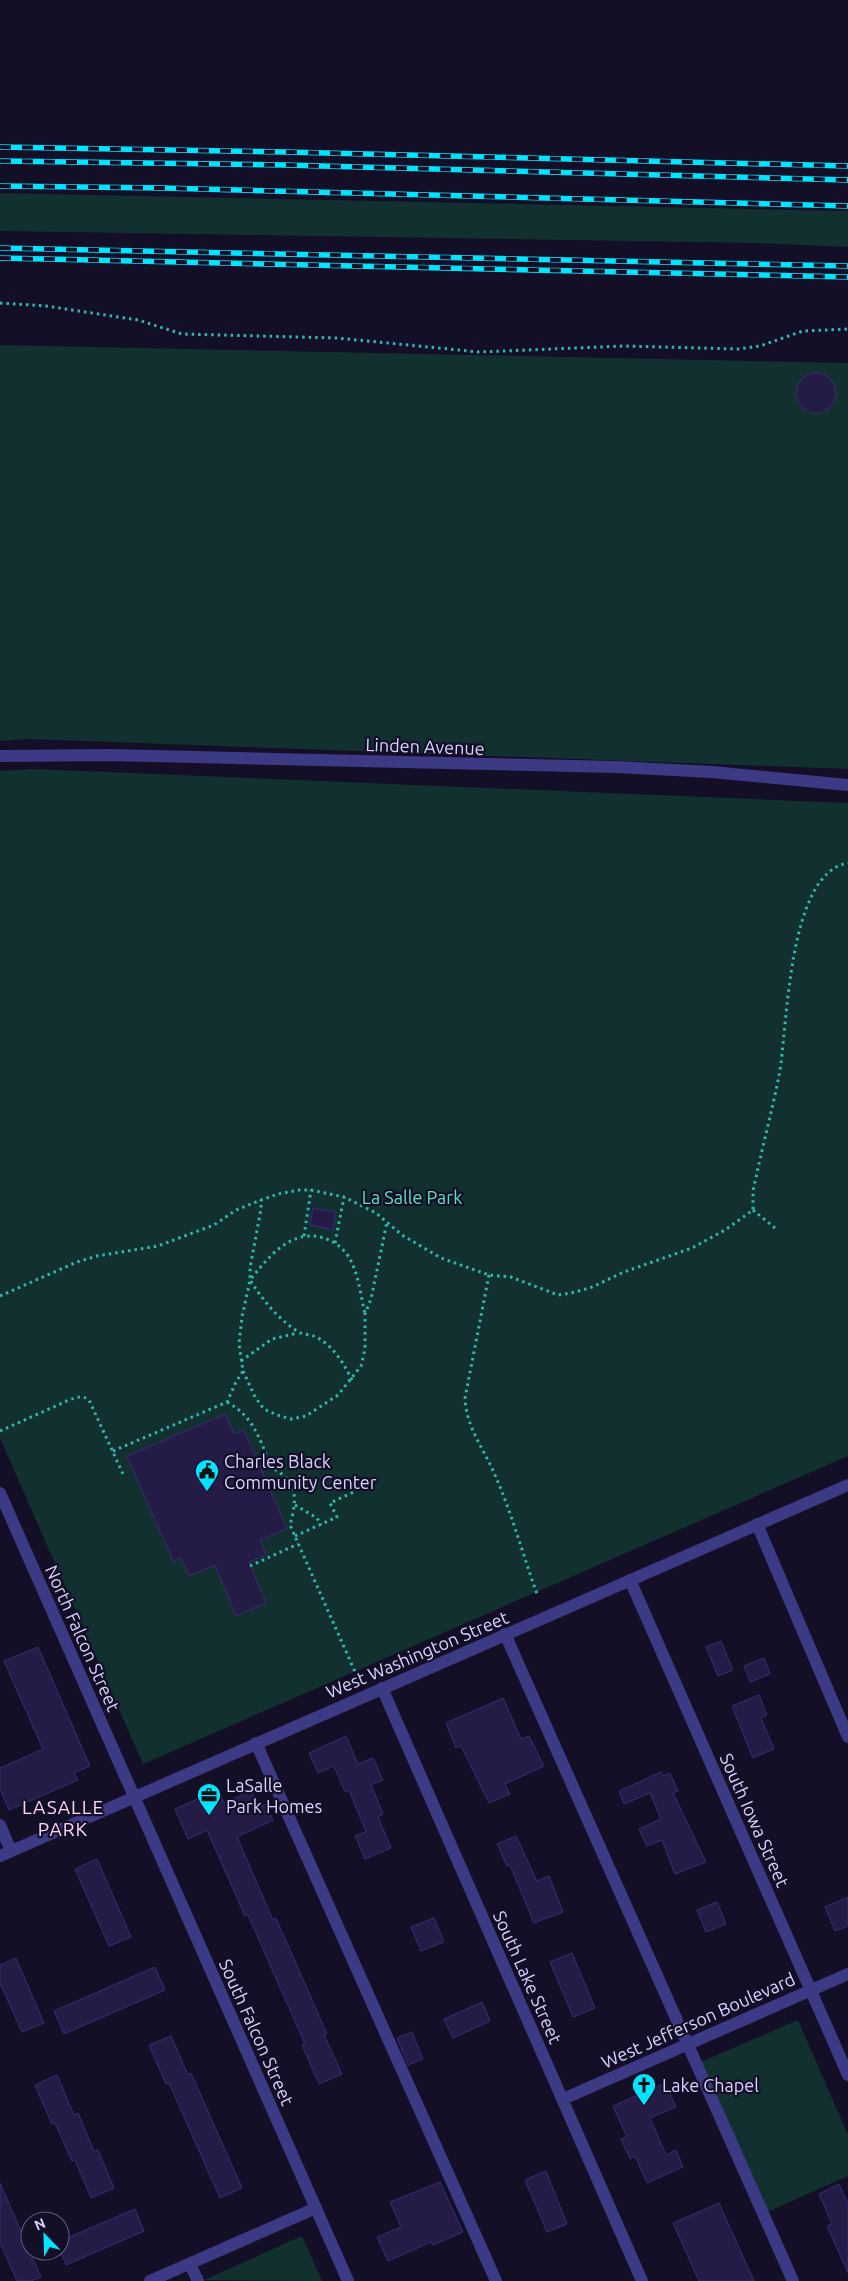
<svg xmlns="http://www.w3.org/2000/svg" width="848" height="2281" viewBox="0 0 848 2281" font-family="Ubuntu,sans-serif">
  <rect width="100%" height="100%" fill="#130f26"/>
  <g fill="#12302f">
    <polygon points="0,193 848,211 848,247 759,243 0,231"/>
    <polygon points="0,345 848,363 848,769 28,739 0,741"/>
    <polygon points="34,769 848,803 848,1456 143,1764 0,1438 0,771"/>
    <polygon points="798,2020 848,2135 848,2176 767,2212 701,2062"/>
    <polygon points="302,2236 322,2281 204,2280"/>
  </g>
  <g fill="#241b47" stroke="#3b2d73">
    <circle cx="816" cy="393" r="20"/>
    <polygon points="313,1208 336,1212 333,1230 310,1225"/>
    <polygon points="225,1414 234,1434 244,1430 287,1529 260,1540 266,1555 249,1562 266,1603 236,1616 215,1565 189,1576 181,1558 173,1561 127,1456"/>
    <polygon points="721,1641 733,1670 718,1676 706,1647"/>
    <polygon points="38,1647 90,1766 74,1773 78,1780 9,1810 0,1789 0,1768 43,1749 4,1661"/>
    <polygon points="764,1658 770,1674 750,1682 744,1666"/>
    <polygon points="759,1695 767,1715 761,1718 774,1749 753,1758 732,1706"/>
    <polygon points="503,1698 521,1739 529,1736 544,1766 505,1784 510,1794 489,1803 461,1746 456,1748 446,1723"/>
    <polygon points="346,1736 358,1764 373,1758 383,1780 371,1785 383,1814 378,1817 391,1848 365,1859 355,1836 366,1832 349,1790 345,1792 334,1766 318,1773 309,1753"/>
    <polygon points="661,1772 663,1776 670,1773 678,1791 673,1793 706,1862 675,1874 662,1840 647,1846 639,1829 661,1819 650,1793 624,1804 619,1791"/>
    <polygon points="218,1790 224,1803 251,1791 259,1807 266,1804 273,1820 237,1837 273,1920 276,1918 327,2034 324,2035 342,2074 319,2084 302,2045 305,2044 248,1915 245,1916 207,1830 188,1839 175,1809"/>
    <polygon points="516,1836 537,1881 549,1876 563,1912 534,1923 510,1865 507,1866 497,1844"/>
    <polygon points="97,1859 131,1937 109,1946 75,1869"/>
    <polygon points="848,1897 848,1926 835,1931 825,1907"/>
    <polygon points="717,1902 726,1924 706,1932 697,1910"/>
    <polygon points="434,1918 444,1942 421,1951 411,1927"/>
    <polygon points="572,1953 595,2008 573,2017 550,1962"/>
    <polygon points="16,1958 44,2023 22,2032 0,1983 0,1965"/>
    <polygon points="155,1967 165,1990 64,2034 54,2011"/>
    <polygon points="482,2002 490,2021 453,2038 444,2019"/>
    <polygon points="412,2032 423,2059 408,2065 397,2038"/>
    <polygon points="171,2036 188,2075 191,2073 242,2188 220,2198 169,2083 166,2084 149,2045"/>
    <polygon points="57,2075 74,2115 78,2113 94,2151 98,2150 114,2188 91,2198 75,2160 72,2161 55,2123 52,2124 35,2085"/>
    <polygon points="665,2083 676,2107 650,2118 666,2155 676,2150 683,2167 647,2183 635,2156 630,2159 621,2139 627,2137 613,2106"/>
    <polygon points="546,2171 567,2224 547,2232 525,2180"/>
    <polygon points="440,2182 463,2232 433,2245 431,2242 388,2261 377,2237 401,2227 390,2202"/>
    <polygon points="0,2183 41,2277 31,2281 17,2281 0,2243"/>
    <polygon points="839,2184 848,2204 848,2273 827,2226 832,2224 819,2194"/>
    <polygon points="719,2203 754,2281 699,2281 673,2223"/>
    <polygon points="135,2209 144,2231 66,2265 60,2251 60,2241"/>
  </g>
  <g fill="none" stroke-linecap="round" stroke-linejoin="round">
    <g stroke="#2fb8b0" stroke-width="3" stroke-dasharray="2.5 4" stroke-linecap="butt">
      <polyline points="0,303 46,306 138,320 182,334 337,338 479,352 624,346 738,349 760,346 803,331 848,329"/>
      <polyline points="753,1210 775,1228"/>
      <polyline points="304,1236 311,1190"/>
      <polyline points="335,1243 344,1197"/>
      <path d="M489,1275L465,1398C466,1427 484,1449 495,1475C512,1514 523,1555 537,1594"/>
      <path d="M0,1296L77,1262L97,1256L158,1246L214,1225L236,1210L261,1200L278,1194L300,1190H311L344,1197L376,1213L402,1235L441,1258L489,1275L511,1277L558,1295L571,1293L590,1288L624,1272L692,1248L725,1230L753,1210V1191C761,1153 771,1115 779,1076C788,1028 787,873 848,863"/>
      <polyline points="241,1361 272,1339 298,1333"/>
      <polyline points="243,1371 255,1397 264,1409 277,1415 291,1419 306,1416 338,1395 361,1366 365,1349 365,1314 371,1299 387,1222"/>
      <path d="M352,1380C344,1364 334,1347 318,1338C312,1334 302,1335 297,1331C277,1318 262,1299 250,1280C270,1255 294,1225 329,1240C338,1244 347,1252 351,1261C359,1277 361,1297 365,1314"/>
      <path d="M227,1402C254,1417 259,1438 270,1464C275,1471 281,1472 286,1478C299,1491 294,1510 290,1525L356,1674"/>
      <path d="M0,1431L69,1400C77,1397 82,1395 89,1400L123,1474"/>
      <polyline points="113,1451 227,1402 236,1382 243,1371 239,1344 242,1317 250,1280 250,1268 261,1209 261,1200"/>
      <polyline points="295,1505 317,1518 321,1525"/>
      <polyline points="295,1536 337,1517 330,1503 356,1491"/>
      <polyline points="250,1566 298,1544"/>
    </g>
    <g stroke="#3d3a85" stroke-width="12">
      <polyline points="0,756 110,755 616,767 712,772 848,785"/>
      <polyline points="0,1493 348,2281"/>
      <polyline points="757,1524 848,1737"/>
      <polyline points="630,1580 848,2075"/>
      <polyline points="505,1634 793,2281"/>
      <polyline points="382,1688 642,2281"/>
      <polyline points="256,1743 496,2281"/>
      <polyline points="0,1825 11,1851"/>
      <polyline points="0,1856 848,1485"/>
      <polyline points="563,2099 848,1974"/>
      <polyline points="190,2264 198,2281"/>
      <polyline points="150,2281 316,2208"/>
    </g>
    <g stroke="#00e5ff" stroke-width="5.5">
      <g id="rail">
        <polyline points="0,147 285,152 848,166"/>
        <polyline points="0,161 284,165 848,180"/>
        <polyline points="0,186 163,188 848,206"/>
        <polyline points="0,248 848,266"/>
        <polyline points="0,258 848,277"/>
      </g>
    </g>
    <use href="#rail" stroke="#130f26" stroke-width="4" stroke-dasharray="11" stroke-linecap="butt"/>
  </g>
  <defs>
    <g id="civic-pin" transform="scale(1.25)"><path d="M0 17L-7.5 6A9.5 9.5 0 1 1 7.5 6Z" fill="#00e5ff" stroke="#130f26"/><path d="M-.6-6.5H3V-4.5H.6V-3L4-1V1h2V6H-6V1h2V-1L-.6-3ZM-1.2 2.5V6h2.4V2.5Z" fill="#111"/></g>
    <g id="office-pin" transform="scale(1.25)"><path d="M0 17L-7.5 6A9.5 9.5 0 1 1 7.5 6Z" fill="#00e5ff" stroke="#130f26"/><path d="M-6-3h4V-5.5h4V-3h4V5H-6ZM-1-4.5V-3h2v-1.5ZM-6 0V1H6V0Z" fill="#111"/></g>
    <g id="church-pin" transform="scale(1.25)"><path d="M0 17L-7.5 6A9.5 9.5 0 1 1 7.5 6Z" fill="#00e5ff" stroke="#130f26"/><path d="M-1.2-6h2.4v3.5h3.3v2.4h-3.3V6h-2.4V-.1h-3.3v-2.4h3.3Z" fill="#111"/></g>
  </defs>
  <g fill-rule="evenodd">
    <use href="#civic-pin" x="207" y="1471"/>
    <use href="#office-pin" x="209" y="1795"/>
    <use href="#church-pin" x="644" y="2085"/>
  </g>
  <g text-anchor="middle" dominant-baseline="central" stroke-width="4.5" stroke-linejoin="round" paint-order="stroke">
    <g font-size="18" fill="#d9d4ff" stroke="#130f26">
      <text transform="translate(425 746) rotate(2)">Linden Avenue</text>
      <text transform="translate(83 1638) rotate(66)">North Falcon Street</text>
      <text transform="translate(417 1654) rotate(-23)">West Washington Street</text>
      <text transform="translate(755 1820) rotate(66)">South Iowa Street</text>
      <text transform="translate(528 1977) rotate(66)">South Lake Street</text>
      <text transform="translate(698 2020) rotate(-24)">West Jefferson Boulevard</text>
      <text transform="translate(257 2032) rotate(66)">South Falcon Street</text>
    </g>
    <g font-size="18" fill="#5fe0c0" stroke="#130f26">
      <text x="412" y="1197">La Salle Park</text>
    </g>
    <g font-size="18" fill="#d9d4ff" stroke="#130f26" text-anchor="start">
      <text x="224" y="1461">Charles Black<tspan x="224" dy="21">Community Center</tspan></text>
      <text x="226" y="1785">LaSalle<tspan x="226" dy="21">Park Homes</tspan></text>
      <text x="662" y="2085">Lake Chapel</text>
    </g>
    <g font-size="19" letter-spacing="1" fill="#ffd6f0" stroke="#130f26">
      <text x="63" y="1807">LASALLE<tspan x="63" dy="22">PARK</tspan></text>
    </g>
  </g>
  <g transform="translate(45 2236) rotate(337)"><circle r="24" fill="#130f26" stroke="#625e7d"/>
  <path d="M0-4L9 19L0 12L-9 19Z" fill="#00e5ff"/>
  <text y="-8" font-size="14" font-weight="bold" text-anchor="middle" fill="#d9d4ff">N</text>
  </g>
</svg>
